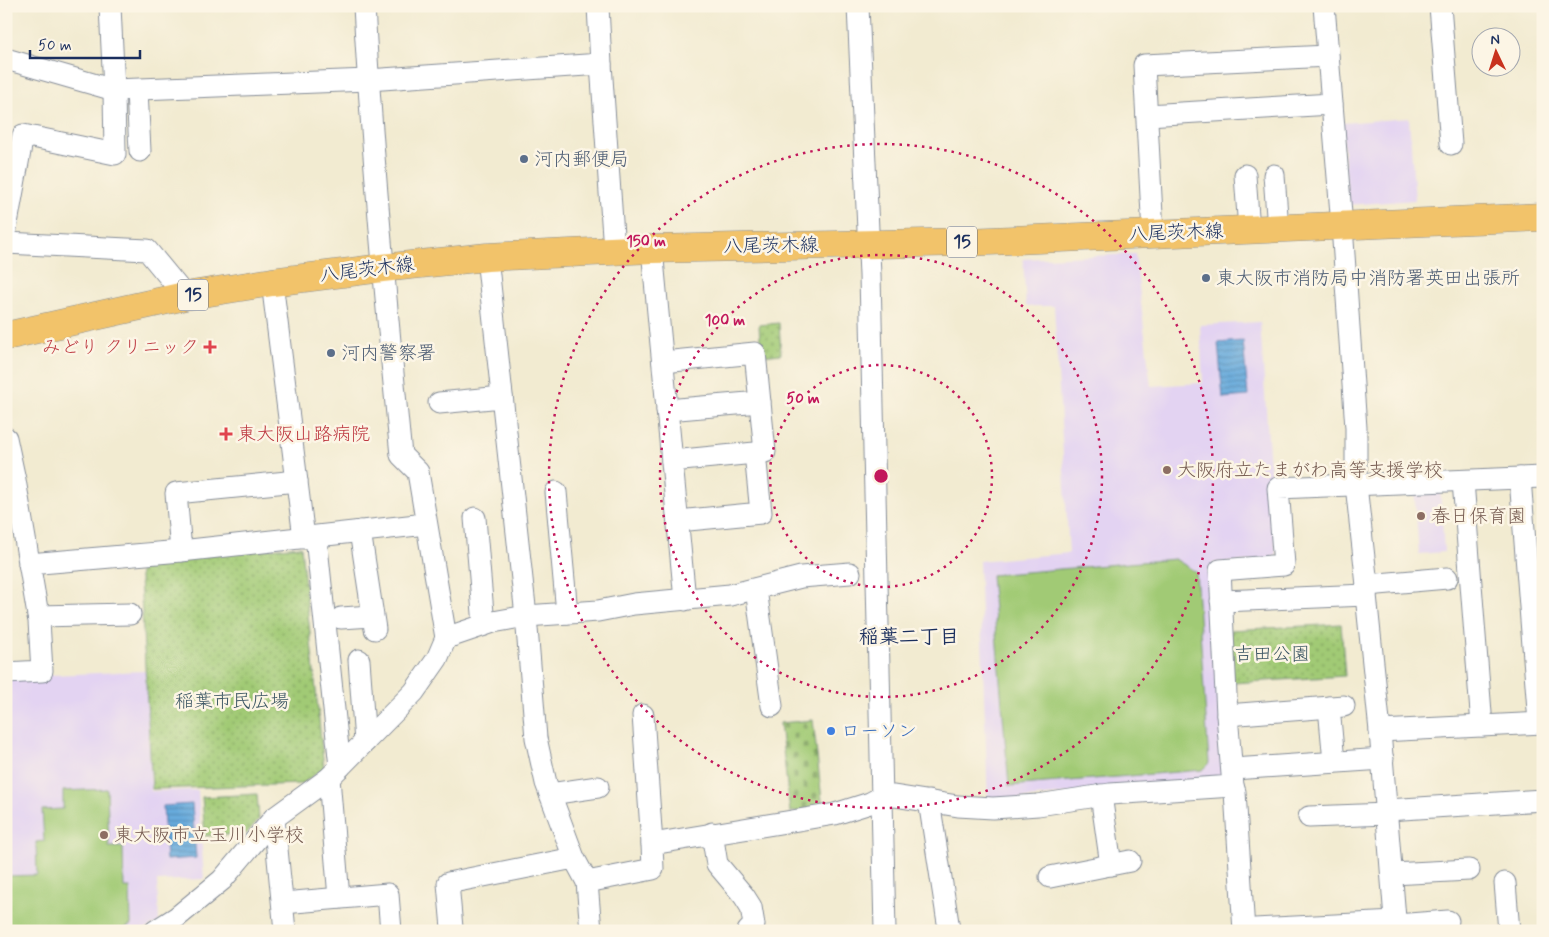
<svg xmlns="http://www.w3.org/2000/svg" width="1549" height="937" viewBox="0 0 1549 937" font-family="Mynerve,'Klee One',sans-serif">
  <defs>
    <pattern id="green-dots" width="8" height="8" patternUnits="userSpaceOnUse" patternTransform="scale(1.25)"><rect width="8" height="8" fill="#a1ca75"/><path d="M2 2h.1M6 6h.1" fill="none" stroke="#82a463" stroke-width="1.8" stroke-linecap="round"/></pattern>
    <pattern id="cemetery-stones" width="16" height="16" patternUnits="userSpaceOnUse" patternTransform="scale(1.25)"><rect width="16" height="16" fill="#a1ca75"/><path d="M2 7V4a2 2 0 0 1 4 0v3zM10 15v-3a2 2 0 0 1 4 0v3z" fill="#82a463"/></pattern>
    <pattern id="water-rules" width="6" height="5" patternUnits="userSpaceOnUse" patternTransform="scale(1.25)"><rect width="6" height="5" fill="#67aadc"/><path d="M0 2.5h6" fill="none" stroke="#548bb6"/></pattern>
  </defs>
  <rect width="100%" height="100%" fill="#fcf5e5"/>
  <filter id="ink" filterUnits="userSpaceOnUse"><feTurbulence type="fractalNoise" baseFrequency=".02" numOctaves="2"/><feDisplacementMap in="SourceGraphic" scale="10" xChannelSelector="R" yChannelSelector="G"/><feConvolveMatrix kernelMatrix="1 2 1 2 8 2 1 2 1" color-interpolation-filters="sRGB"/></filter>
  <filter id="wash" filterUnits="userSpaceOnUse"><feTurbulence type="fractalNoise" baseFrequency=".0096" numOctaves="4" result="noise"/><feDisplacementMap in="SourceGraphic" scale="20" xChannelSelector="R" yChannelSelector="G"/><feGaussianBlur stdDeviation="1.12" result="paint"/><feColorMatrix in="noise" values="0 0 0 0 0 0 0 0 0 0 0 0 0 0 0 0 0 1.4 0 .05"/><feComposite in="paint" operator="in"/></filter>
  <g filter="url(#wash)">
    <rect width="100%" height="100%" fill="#f2ebd1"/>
    <g fill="#e3d3f2">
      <polygon points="1409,118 1415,200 1348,205 1342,123"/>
      <polygon points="1135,254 1151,386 1203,383 1200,325 1260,322 1276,554 1270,560 1213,563 1226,777 988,802 979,561 1069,553 1054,306 1026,306 1023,259"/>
      <polygon points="1440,486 1444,552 1419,554 1414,488"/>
      <polygon points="145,671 151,791 198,790 204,879 157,881 159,922 141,931 6,931 6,677"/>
    </g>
    <g fill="url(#green-dots)" stroke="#5e7c6a">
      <polygon points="779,323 781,354 761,356 759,325"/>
      <polygon points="301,546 324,768 302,784 152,789 139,561"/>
      <polygon points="1341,624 1345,676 1233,683 1230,630"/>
      <polygon points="257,794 259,819 246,834 205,836 202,797"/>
    </g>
    <polygon fill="url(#cemetery-stones)" stroke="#5e7c6a" points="813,720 823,809 790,812 780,723"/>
    <g fill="#a1ca75" stroke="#5e7c6a">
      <polygon points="1175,559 1196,572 1209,763 1202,770 1009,786 991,575"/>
      <polygon points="107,789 109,847 123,847 124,888 130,888 131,925 119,931 6,931 6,876 37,875 36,842 44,841 42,810 63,809 63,791"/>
    </g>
    <g fill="url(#water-rules)" stroke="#416c9d">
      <polygon points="1243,341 1248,396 1223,398 1218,343"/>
      <polygon points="192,804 196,858 166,860 163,806"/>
    </g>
  </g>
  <g filter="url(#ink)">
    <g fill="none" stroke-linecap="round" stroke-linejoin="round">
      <g stroke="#868d98" stroke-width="23">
        <g id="minor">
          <path d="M364,6C372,156 386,305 401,455L418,472L446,638"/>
          <polyline points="858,6 870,275 885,931"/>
          <polyline points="1324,6 1342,226 1356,428 1356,485 1367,585 1366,595 1380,731 1396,931"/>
          <polyline points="1440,6 1451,144"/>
          <polyline points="6,59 114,90 368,80 601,64 598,6"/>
          <polyline points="601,64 614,250"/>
          <polyline points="137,90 140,151"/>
          <polyline points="1147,115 1332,104"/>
          <polyline points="1245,175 1249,230"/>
          <polyline points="1274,175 1278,229"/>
          <polyline points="6,229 23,135 115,154 114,90 110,6"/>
          <polyline points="1153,234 1144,65 1328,56"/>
          <polyline points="6,243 147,250 185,296"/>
          <polyline points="652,249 685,600"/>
          <polyline points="487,257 526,616 536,738 546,783 574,858"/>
          <polyline points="272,282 304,538"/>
          <polyline points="663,362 755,353 765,452 672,461"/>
          <polyline points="439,403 502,397"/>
          <polyline points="667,410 760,402"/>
          <polyline points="6,438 15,480 39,621 42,671 6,673"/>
          <polyline points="1520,478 1539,723"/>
          <polyline points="1463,481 1482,726"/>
          <polyline points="556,492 567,613"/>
          <polyline points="475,518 484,625"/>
          <polyline points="678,521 761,513 755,453"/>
          <polyline points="360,531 375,629"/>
          <polyline points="316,537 340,767"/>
          <polyline points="181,551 176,493 297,481"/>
          <polyline points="29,564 181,551 426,524"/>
          <polyline points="1367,585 1447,578"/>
          <polyline points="756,589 772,706"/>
          <polyline points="1221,601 1366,595"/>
          <polyline points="38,616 130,614"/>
          <polyline points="341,618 372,616"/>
          <polyline points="359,660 365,742"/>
          <polyline points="1329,707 1334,762"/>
          <polyline points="643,715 652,844"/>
          <polyline points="1227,715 1344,706"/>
          <polyline points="1380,731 1543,723"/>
          <polyline points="1233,769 1383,759"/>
          <polyline points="329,778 339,898"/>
          <polyline points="1233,786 1235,792 1244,931"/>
          <polyline points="550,794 598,787"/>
          <polyline points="1101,795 1111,865"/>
          <polyline points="929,801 949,929"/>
          <polyline points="1387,810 1543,800"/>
          <polyline points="1309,817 1387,814"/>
          <polyline points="274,818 285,931"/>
          <polyline points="712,833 717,864 744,896 751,907 754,925 748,931"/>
          <polyline points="1392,874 1469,870"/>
          <polyline points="1050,877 1130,861"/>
          <polyline points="587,882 653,869 652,844 835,814 870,803 881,797 894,796 958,806 993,808 1038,805 1110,794 1233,786 1227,715 1220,570 1284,565 1278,488 1543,477"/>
          <polyline points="1505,883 1509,931"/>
          <polyline points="283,903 388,894 391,931"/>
          <polyline points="1396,925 1448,921"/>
          <polyline points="452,928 448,883 574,858 587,882 591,931"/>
          <polyline points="1255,929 1396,922"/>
          <polyline points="155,931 177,917 222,880 274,818 329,778 414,692 437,659 446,638 493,622 526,616 598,611 634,604 730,595 801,577 850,573"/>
        </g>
      </g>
      <g stroke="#868d98" stroke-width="29">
        <polyline id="major" points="6,336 185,296 272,282 382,268 487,257 652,249 967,242 1543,217"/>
      </g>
      <use href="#minor" stroke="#fff" stroke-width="21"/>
      <use href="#major" stroke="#f2c36a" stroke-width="28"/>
    </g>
  </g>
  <g fill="none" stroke="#c2185b" stroke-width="2.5" stroke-dasharray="2.5 5">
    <circle cx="881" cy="476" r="111"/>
    <circle cx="881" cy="476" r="221"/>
    <circle cx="881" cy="476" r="332"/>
  </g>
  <g fill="#5c6f8a" stroke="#fcf5e5" stroke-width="2">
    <circle cx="524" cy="159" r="5"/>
    <circle cx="1206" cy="278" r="5"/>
    <circle cx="331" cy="353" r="5"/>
  </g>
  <g fill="#e0444e" stroke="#fcf5e5" stroke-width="2">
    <path d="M207.5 339.5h5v5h5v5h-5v5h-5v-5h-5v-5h5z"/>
    <path d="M223.5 426.5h5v5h5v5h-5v5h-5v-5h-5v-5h5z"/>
  </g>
  <g fill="#8d6e63" stroke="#fcf5e5" stroke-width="2">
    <circle cx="1167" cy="470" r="5"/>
    <circle cx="1421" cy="516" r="5"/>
    <circle cx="104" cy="835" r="5"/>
  </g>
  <circle fill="#3f7fe0" stroke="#fcf5e5" stroke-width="2" cx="831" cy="731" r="5"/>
  <g text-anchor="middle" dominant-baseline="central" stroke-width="5" stroke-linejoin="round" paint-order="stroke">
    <g fill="#fcf5e5" stroke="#5e6a86" stroke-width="1">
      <rect x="947" y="226.5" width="30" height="31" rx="4"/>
      <rect x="178" y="279.5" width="30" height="31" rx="4"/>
    </g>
    <g font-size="18" font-weight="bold" fill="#1b2f5e">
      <text x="962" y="242">15</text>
      <text x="193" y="295">15</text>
    </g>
    <g font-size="19" fill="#4e5e75" stroke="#fcf5e5" text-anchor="start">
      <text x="534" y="159">河内郵便局</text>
      <text x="1216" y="278">東大阪市消防局中消防署英田出張所</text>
      <text x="341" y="353">河内警察署</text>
    </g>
    <g font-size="19" fill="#1b2f5e" stroke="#fcf5e5">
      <text transform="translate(1176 233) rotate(-2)">八尾茨木線</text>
      <text transform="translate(771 246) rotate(-1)">八尾茨木線</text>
      <text transform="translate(367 270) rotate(-7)">八尾茨木線</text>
    </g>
    <g font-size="19" fill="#be3a42" stroke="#fcf5e5" text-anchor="end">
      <text x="199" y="347">みどり クリニック</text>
      <text x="237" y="434" text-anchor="start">東大阪山路病院</text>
    </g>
    <g font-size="19" fill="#785e54" stroke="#fcf5e5" text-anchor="start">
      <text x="1177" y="470">大阪府立たまがわ高等支援学校</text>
      <text x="1431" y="516">春日保育園</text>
      <text x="114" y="835">東大阪市立玉川小学校</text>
    </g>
    <g font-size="19" fill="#3c5664" stroke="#fcf5e5">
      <text x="1272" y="654">吉田公園</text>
      <text x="232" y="701">稲葉市民広場</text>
    </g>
    <g font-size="19" fill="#366cbe" stroke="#fcf5e5" text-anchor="start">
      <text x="841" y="731">ローソン</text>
    </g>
    <g font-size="20" font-weight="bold" fill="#1b2f5e" stroke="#fcf5e5">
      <text x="909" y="637">稲葉二丁目</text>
    </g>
  </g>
  <circle cx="881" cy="476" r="8" fill="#c2185b" stroke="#fcf5e5" stroke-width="2.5"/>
  <g font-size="15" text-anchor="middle" font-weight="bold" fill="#c2185b" stroke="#fcf5e5" stroke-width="5" stroke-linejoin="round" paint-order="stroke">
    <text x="646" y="246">150 m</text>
    <text x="725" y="325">100 m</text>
    <text x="803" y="403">50 m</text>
  </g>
  <rect width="1549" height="937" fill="none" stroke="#fcf5e5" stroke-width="25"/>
  <g transform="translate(1496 52) rotate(356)"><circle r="24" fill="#fcf5e5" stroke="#a2a6af"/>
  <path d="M0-4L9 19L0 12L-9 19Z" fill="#c8321e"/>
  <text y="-8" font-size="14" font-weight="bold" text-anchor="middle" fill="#1b2f5e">N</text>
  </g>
  <path d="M30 50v8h110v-8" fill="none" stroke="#1b2f5e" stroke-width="2.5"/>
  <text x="38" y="50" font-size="15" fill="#1b2f5e" stroke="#fcf5e5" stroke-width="4" paint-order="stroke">50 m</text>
</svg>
